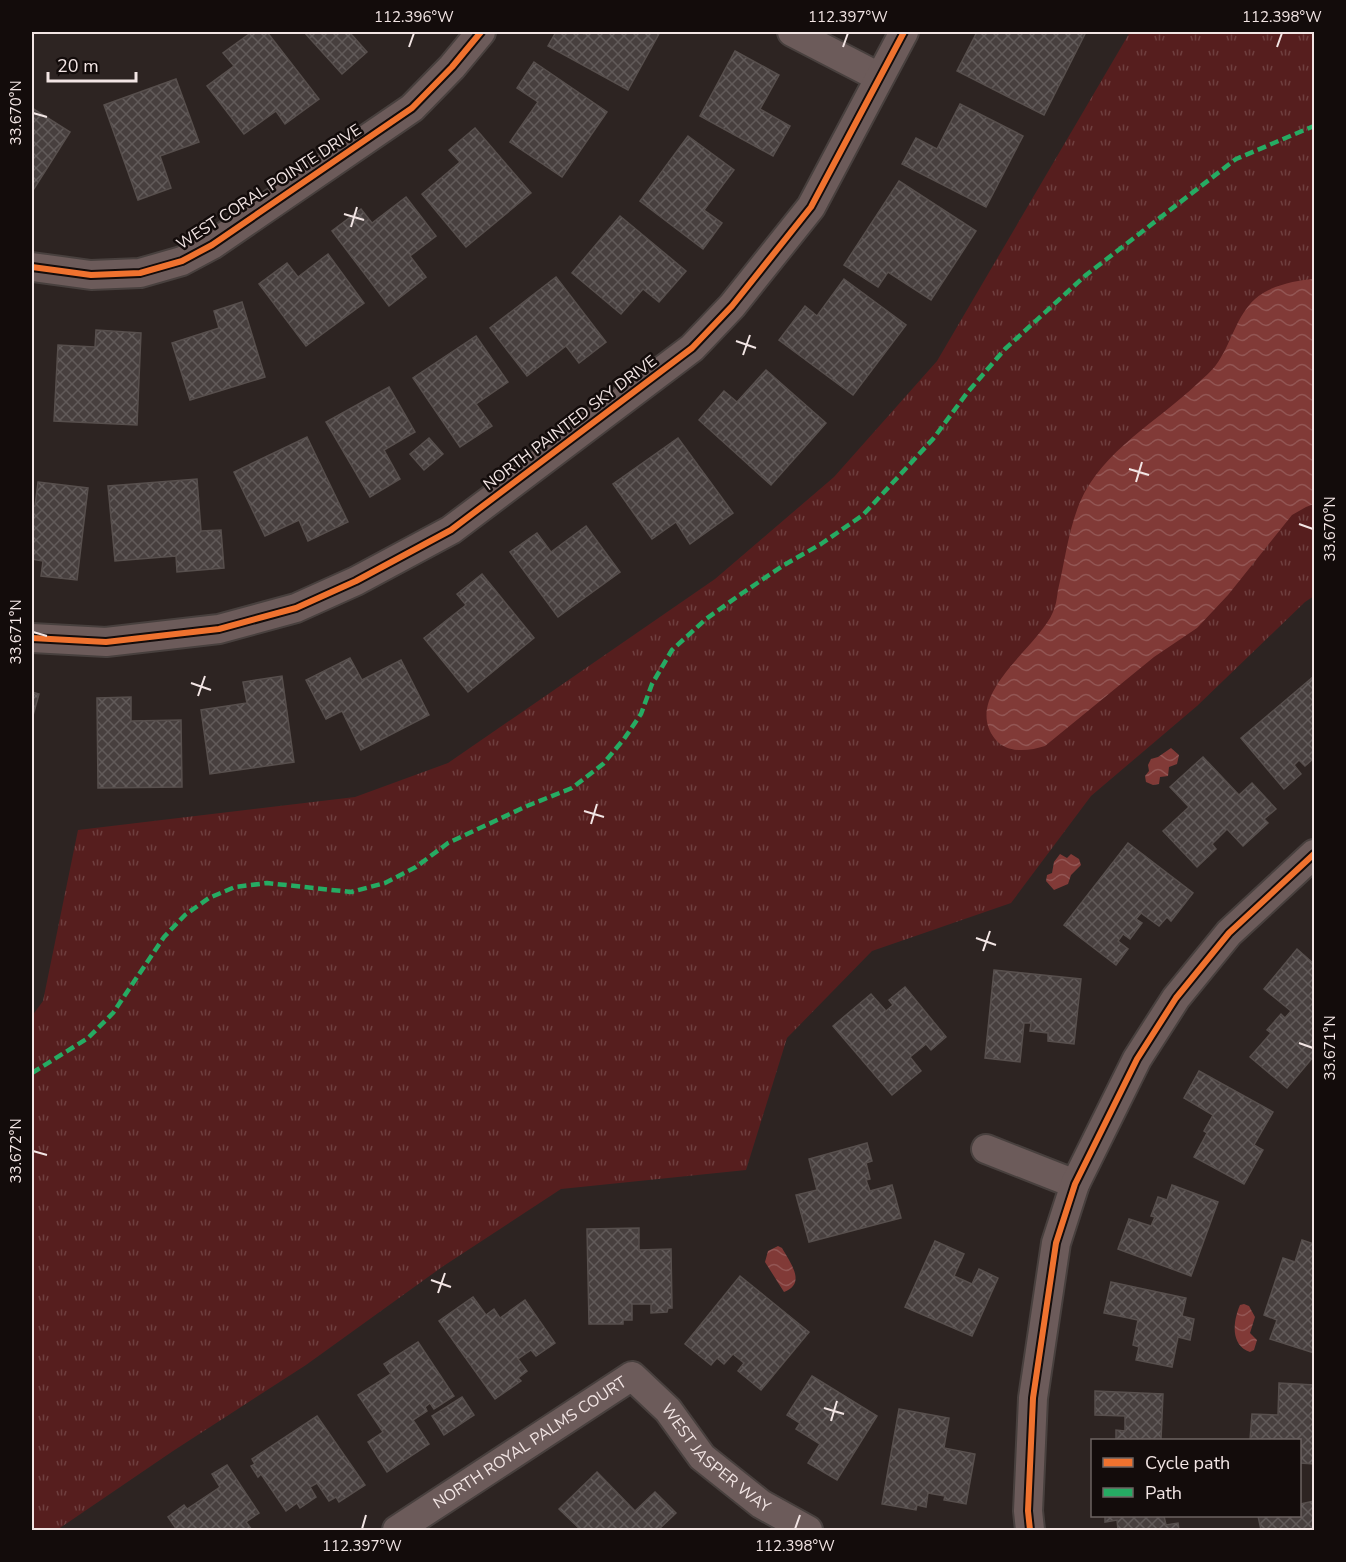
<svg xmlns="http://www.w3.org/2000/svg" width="1346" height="1562" viewBox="0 0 1346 1562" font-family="'Nunito Sans',sans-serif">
  <defs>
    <pattern id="grass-tufts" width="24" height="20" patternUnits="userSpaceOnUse" patternTransform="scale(1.5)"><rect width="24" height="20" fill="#561e1e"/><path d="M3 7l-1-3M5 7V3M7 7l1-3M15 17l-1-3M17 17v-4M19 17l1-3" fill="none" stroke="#6f3f3f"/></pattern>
    <pattern id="water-waves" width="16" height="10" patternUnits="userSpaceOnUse" patternTransform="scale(1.5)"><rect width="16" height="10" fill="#813a37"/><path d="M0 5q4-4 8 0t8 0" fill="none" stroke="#935654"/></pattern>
    <pattern id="building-cross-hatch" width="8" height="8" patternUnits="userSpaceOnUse" patternTransform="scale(1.5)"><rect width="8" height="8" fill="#473f3e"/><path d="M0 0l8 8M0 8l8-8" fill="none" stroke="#625b5a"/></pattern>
  </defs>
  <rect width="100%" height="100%" fill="#2d2422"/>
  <polygon fill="url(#grass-tufts)" points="1130,32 1314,32 1314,596 1305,602 1197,706 1091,796 1011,903 872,951 787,1038 746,1170 561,1189 442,1267 306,1365 173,1451 57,1530 32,1530 32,1016 43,1001 78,830 355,797 448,763 715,579 834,477 937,361"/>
  <g fill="url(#water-waves)">
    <path d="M1314,279V504L1306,507L1292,515L1228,595L1197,628L1154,657L1045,746C1029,751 1007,754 995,739C961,695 1039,647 1053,612C1056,606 1057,597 1058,590C1065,561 1068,531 1080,502C1103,450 1157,422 1197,384C1203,378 1211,372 1216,365C1231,345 1236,316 1255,299C1269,286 1296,280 1314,279Z"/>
    <polygon points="1171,748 1179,755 1177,764 1169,767 1168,776 1160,777 1159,784 1153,785 1146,782 1145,776 1149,771 1148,765 1151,759 1158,757"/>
    <polygon points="1060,854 1067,858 1071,854 1079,859 1081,865 1071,875 1068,884 1054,890 1046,881 1047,875 1052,873 1054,862"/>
    <path d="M778,1246L782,1248C790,1262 807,1284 784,1292L765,1262L768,1251Z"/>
    <path d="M1244,1304L1249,1306L1255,1317L1250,1333L1257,1340L1254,1350L1250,1352C1230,1345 1233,1321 1240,1305Z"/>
  </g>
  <g fill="url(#building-cross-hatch)" stroke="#574f4d" stroke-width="1.5">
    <polygon points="252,32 267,32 319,99 285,124 276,111 244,134 207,86 234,66 223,53"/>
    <polygon points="304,32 354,32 351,34 367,52 342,74"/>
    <polygon points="556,32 580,32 584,34 585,32 660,32 628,90 548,46"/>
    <polygon points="977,32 1086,32 1044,115 957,71"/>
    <polygon points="735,51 779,75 760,109 790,126 773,156 700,116"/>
    <polygon points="534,62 607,112 562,177 510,142 538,102 517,88"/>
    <polygon points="176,79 199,142 160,156 171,188 138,200 104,105"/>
    <polygon points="960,104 1023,136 986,207 902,164 916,138 937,149"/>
    <polygon points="32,108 70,132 32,192"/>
    <polygon points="475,128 531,193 466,247 422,194 460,162 449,150"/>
    <polygon points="688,136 734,170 704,210 722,223 703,249 640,201"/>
    <polygon points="899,181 976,231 931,300 888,272 878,287 844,265"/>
    <polygon points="406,197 436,236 410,256 426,277 389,306 332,231 361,209 372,223"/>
    <polygon points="620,216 686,271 659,302 643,289 621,314 572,273"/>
    <polygon points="328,254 364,303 306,346 259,284 287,263 298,277"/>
    <polygon points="556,277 606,342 579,363 566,346 527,376 490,328"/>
    <polygon points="844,279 906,325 853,395 779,340 805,306 817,316"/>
    <polygon points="242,302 265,377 190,400 172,343 219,328 214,311"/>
    <polygon points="96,330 141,333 137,425 54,421 58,345 95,347"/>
    <polygon points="476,336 508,382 476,404 492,426 460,447 413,378"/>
    <polygon points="766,370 826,423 771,485 699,420 724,391 737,402"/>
    <polygon points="389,387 415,432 384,450 400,479 370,497 326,422"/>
    <polygon points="307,437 348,522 308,541 299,520 265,536 234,472"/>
    <polygon points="429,438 443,454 424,470 410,454"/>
    <polygon points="678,438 733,513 690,544 676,522 652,539 613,484"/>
    <polygon points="197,479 201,531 221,530 224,568 177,572 176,556 115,561 108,486"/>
    <polygon points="38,482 88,488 77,580 41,576 43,561 32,559 32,506 35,506"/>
    <polygon points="586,526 620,572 558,617 510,552 537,533 551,552"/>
    <polygon points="482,574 534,638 468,692 424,638 466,605 457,594"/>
    <polygon points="350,658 362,680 401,660 429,715 361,750 342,711 326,719 306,680"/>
    <polygon points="282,676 294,762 210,774 201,710 247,703 243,682"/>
    <polygon points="1314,676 1314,758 1305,766 1299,760 1294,765 1301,774 1284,789 1241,738"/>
    <polygon points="32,692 39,694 32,719"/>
    <polygon points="131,697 131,721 181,720 182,787 98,788 97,698"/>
    <polygon points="1203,757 1239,795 1252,783 1276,809 1264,819 1268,823 1243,846 1227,829 1212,844 1216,849 1197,867 1163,831 1189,807 1170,787"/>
    <polygon points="1128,843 1193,893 1171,921 1167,917 1159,926 1141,913 1136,919 1142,923 1130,939 1123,934 1118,941 1128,949 1116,965 1064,925"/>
    <polygon points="1297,949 1314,964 1314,1056 1287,1088 1250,1057 1271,1033 1267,1030 1281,1014 1285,1018 1291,1011 1264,989"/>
    <polygon points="994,970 1081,979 1074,1044 1048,1041 1048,1033 1030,1031 1031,1023 1024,1023 1020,1062 985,1058"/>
    <polygon points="905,987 946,1037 931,1050 926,1044 910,1057 921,1071 892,1095 833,1026 871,994 886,1011 893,1005 889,1000"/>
    <polygon points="1199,1071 1273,1112 1254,1145 1263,1150 1244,1184 1194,1157 1207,1133 1204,1131 1213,1115 1184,1098"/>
    <polygon points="867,1143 872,1161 866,1163 870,1179 866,1180 870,1191 892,1185 901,1218 809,1242 796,1195 817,1190 809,1159"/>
    <polygon points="1172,1185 1218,1202 1191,1276 1118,1249 1129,1219 1151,1226 1155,1217 1151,1216 1158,1197 1167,1200"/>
    <polygon points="639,1228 639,1250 671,1249 672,1308 668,1308 667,1312 651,1313 651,1304 632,1304 632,1320 623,1320 623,1324 589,1324 587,1229"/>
    <polygon points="1302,1240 1314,1244 1314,1353 1270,1339 1277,1320 1264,1315 1283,1258 1295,1262"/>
    <polygon points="935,1241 964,1254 954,1276 972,1284 979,1269 998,1278 972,1336 905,1307"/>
    <polygon points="740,1276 809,1332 761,1390 738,1371 744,1363 733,1354 724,1364 717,1358 711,1365 685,1344"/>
    <polygon points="1111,1282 1186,1298 1182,1316 1194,1319 1190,1340 1178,1337 1172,1367 1136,1360 1139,1347 1133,1345 1138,1320 1104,1313"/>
    <polygon points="473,1297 486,1315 494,1309 500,1318 525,1300 555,1343 536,1356 531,1350 518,1359 527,1371 518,1378 521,1381 495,1399 439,1321"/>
    <polygon points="418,1342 454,1396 434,1409 430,1403 425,1407 427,1411 413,1420 429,1444 387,1472 368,1442 383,1432 358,1395 391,1374 384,1364"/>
    <polygon points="812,1376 877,1416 837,1480 808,1463 820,1444 796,1429 800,1423 787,1415"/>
    <polygon points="1279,1383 1314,1385 1314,1464 1300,1463 1300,1440 1250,1440 1252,1414 1278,1415"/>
    <polygon points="1095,1391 1163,1394 1161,1440 1116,1440 1116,1430 1125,1431 1125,1416 1095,1415"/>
    <polygon points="462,1397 474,1415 444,1435 432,1416"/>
    <polygon points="899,1409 949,1418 944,1448 975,1454 966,1504 944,1500 945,1496 928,1493 926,1507 917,1505 916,1510 882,1504"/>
    <polygon points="317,1416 365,1485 339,1502 336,1497 329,1501 317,1483 310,1487 316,1497 300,1508 297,1503 286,1511 261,1474 258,1477 251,1466 255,1464 252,1459"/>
    <polygon points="227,1465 259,1513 246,1522 252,1530 177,1530 168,1517 184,1505 187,1509 220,1487 212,1474"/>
    <polygon points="597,1472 635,1511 655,1492 676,1513 658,1530 581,1530 559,1509"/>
    <polygon points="1314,1501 1314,1530 1261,1530 1258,1516 1300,1516 1300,1504"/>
    <polygon points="1105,1516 1164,1516 1166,1525 1178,1523 1179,1530 1118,1530 1117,1520 1105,1522"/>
  </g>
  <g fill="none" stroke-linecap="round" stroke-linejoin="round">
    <g stroke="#48403e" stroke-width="32">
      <g id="street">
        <polyline points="792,32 879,77"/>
        <polyline points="32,267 91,275 140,273 182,261 212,245 412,108 452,67 481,32"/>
        <polyline points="32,638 106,642 219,629 296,608 356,581 451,530 692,348 732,306 811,207 904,32"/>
        <polyline points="986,1149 1075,1184"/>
        <path id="s1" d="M397,1530L632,1376L668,1410L702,1457L761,1504L808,1530"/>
        <polyline points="1030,1530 1028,1511 1033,1398 1056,1243 1075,1184 1137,1059 1176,998 1229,933 1314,854"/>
      </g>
    </g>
    <use href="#street" stroke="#6c5b5a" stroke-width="28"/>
    <polyline stroke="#26ab63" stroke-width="4.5" stroke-dasharray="9 4.5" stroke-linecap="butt" points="32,1073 88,1038 113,1013 164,937 185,915 209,898 235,887 267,883 351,892 385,883 416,867 448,843 527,806 572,788 603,764 624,739 641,714 652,684 672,650 706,619 741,594 784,565 821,544 863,515 933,439 967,393 1005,349 1086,275 1236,159 1314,126"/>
    <g stroke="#130c0b" stroke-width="10">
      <g id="cycleway">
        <polyline points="32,267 91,275 140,273 182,261 212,245 412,108 452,67 481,32"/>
        <polyline points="32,638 106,642 219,629 296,608 356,581 451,530 692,348 732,306 811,207 904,32"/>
        <polyline points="1030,1530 1028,1511 1033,1398 1056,1243 1075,1184 1137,1059 1176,998 1229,933 1314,854"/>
      </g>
    </g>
    <use href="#cycleway" stroke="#ef722f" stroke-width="6"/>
  </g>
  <path fill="none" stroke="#f2e5e4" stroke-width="2" d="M409,47L414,33M843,47L848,33M1277,47L1282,33M33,113L47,117M344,214L364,220M351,227L357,207M736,341L756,348M743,355L750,335M1129,469L1149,475M1136,482L1142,462M1299,524L1313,529M33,632L47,636M191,683L211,690M198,696L205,676M584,811L604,817M591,824L597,804M976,938L996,945M983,951L990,931M1299,1043L1313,1048M33,1151L47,1155M431,1280L451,1287M438,1293L445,1273M824,1408L844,1414M831,1421L837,1401M362,1529L366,1515M795,1529L800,1515"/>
  <g text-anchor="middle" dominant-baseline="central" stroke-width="5" stroke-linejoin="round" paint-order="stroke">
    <g font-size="16" fill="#f2e5e4" stroke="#130c0b">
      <text transform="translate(269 187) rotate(-33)">WEST CORAL POINTE DRIVE</text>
      <text transform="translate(570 423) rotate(-37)">NORTH PAINTED SKY DRIVE</text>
      <text stroke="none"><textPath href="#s1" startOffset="159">NORTH ROYAL PALMS COURT</textPath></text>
      <text stroke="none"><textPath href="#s1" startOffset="399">WEST JASPER WAY</textPath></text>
    </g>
  </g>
  <rect width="1346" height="1562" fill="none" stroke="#130c0b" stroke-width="66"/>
  <rect x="1091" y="1439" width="210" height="78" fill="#130c0b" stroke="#6c6362" stroke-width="1.5"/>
  <rect x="1103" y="1458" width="30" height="9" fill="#ef722f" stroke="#6c6362" stroke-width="1.5"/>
  <text x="1145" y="1469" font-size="18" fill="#f2e5e4">Cycle path</text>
  <rect x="1103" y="1488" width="30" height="9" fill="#26ab63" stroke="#6c6362" stroke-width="1.5"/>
  <text x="1145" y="1499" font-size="18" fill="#f2e5e4">Path</text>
  <path d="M48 72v9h88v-9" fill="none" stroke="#f2e5e4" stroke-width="3"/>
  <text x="57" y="72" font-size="18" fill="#f2e5e4" stroke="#130c0b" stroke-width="4.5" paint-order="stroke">20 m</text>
  <rect x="33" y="33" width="1280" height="1496" fill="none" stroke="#f2e5e4" stroke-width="2"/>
  <g font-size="15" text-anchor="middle" fill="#f2e5e4">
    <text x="414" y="22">112.396°W</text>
    <text x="848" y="22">112.397°W</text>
    <text x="1282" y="22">112.398°W</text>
    <text transform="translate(16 113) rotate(-90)" y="5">33.670°N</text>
    <text transform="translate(1330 529) rotate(-90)" y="5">33.670°N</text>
    <text transform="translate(16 632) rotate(-90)" y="5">33.671°N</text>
    <text transform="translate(1330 1048) rotate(-90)" y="5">33.671°N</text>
    <text transform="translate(16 1151) rotate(-90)" y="5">33.672°N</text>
    <text x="362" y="1551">112.397°W</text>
    <text x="795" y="1551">112.398°W</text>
  </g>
</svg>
